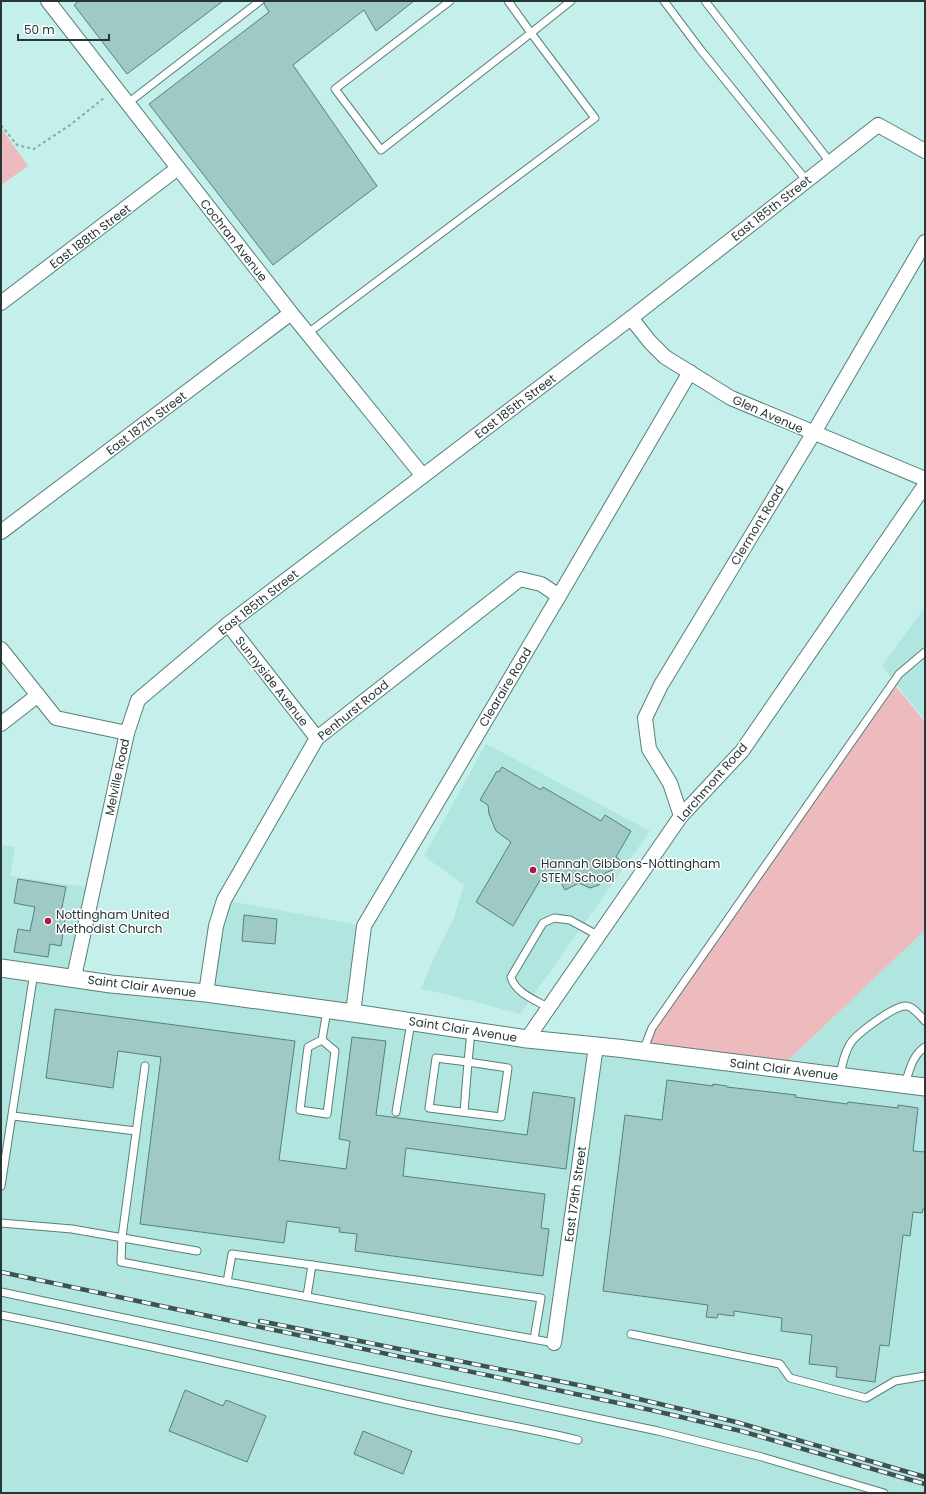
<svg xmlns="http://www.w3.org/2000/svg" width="926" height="1494" viewBox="0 0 926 1494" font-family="Poppins,sans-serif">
  <rect width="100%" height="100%" fill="#c4efea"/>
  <g fill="#b1e5df">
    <polygon points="925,607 925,720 882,666"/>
    <polygon points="486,744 650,831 520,1014 446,994 421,989 434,958 454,918 464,885 424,856"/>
    <polygon points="1,845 15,847 10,876 93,888 74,977 206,993 224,900 364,926 353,1013 780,1068 925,930 925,1077 917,1085 925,1087 925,1493 1,1493"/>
  </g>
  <g fill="#edbabd">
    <polygon points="1,128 28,166 1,185"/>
    <polygon points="893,683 925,722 925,930 780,1068 643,1051 652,1028"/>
  </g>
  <g fill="#9fc9c4" stroke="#58807c">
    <polygon points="79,1 223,1 127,74 74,5"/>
    <polygon points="265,1 414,1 376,31 364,10 293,65 377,186 273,265 149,104 269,12 264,4"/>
    <polygon points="502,767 541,790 543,787 601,821 605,815 631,831 616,857 620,860 615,869 605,873 602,881 599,885 590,888 579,883 565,890 559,879 553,880 543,875 513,926 476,902 511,842 496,831 489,814 488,805 480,800 497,771 499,772"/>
    <polygon points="18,879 66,887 61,912 66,913 61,946 50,944 48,957 14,952 18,929 30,931 35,907 14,903"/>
    <polygon points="244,915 277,919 275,944 242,941"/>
    <polygon points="55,1009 295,1041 279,1160 346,1169 350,1141 339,1139 352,1037 386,1041 376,1115 527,1135 533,1092 575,1098 566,1169 406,1148 403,1176 545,1194 541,1228 549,1229 543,1276 355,1251 357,1234 339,1232 340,1228 287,1221 284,1243 140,1224 161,1057 118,1051 113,1088 46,1078"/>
    <polygon points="667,1080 713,1086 713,1084 727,1086 727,1087 796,1095 795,1097 847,1104 848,1102 898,1108 898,1105 918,1108 913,1151 925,1152 925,1209 923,1209 922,1213 913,1212 910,1236 903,1235 889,1346 880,1345 875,1382 836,1377 837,1367 809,1364 812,1335 781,1331 782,1318 734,1311 734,1316 718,1314 717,1318 706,1317 708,1305 603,1291 625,1115 662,1120"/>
    <polygon points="185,1390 223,1406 226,1400 266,1416 247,1462 169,1431"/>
    <polygon points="363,1431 412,1451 403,1474 354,1454"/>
  </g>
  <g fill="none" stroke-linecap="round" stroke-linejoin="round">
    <g stroke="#577f7b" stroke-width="9">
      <g id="service">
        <polyline points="450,1 335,89 381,150 531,33 508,1"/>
        <polyline points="664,1 700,49 806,180"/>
        <polyline points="705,1 830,162"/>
        <polyline points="128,103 260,1"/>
        <polyline points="308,333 595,118 531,33 571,1"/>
        <path d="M549,1008C536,1000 515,993 511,977L543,923L554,918L570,920L599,936"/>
        <polyline points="322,1040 335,1051 327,1114 300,1110 308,1047 322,1040 327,1010"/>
        <polyline points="643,1051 652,1028 899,674 925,652"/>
        <polyline points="145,1066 122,1237 121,1262 554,1343"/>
        <path d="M840,1076C842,1065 844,1054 850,1044C856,1034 895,1005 906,1006C913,1006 920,1016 925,1021"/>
        <path d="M905,1084C910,1069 912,1056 925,1047"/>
        <polyline points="396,1112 411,1022"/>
        <polyline points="464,1112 468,1062 508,1068 501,1117 429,1108 436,1058 468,1062 471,1031"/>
        <polyline points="13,1116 136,1131"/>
        <polyline points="1,1186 34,972"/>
        <polyline points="1,1223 72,1229 197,1251"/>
        <polyline points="227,1282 232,1254 312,1265"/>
        <polyline points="1,1292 658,1431 762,1457 884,1493"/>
        <polyline points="307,1296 312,1265 541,1298 534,1339"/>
        <path d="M1,1315C140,1343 277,1375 415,1406C469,1418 524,1427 578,1440"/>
        <polyline points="631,1334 780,1364 790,1378 866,1398 895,1381 925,1376"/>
      </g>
    </g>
    <g stroke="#577f7b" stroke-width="16">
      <g id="minor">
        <polyline points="48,1 291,313 423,476"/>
        <polyline points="1,303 178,168"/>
        <polyline points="631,318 650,342 665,357 731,398 925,479"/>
        <polyline points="1,532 291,313"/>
        <polyline points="228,624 317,738"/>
        <polyline points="1,649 56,718 127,733"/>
        <polyline points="1,724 38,695"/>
        <polyline points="681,816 670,783 649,749 645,718 661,685 813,434 925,242"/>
        <polyline points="74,977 127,733 138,700 228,624 631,318 878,125 925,151"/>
        <polyline points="206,993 216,926 224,900 317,738 520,579 541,584 559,596"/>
        <polyline points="353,1013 364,926 559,596 690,372"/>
        <polyline points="527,1039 681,816 742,751 925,485"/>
        <polyline points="554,1343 596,1046"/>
      </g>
    </g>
    <g stroke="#577f7b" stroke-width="19">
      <polyline id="tertiary" points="1,968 111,984 206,993 353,1013 527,1039 617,1048 925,1087"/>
    </g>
    <polyline stroke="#88a9a5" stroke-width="2" stroke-dasharray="3 3" stroke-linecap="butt" points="1,125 17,145 34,149 70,125 104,98"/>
    <use href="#service" stroke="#fff" stroke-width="7"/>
    <use href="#minor" stroke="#fff" stroke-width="14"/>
    <use href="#tertiary" stroke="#fff" stroke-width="17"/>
    <g stroke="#3e5351" stroke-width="4.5">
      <g id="rail">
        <polyline points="1,1272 651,1410 741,1431 925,1484"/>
        <polyline points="260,1321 588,1387 736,1422 925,1477"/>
      </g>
    </g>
    <use href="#rail" stroke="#fff" stroke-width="3" stroke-dasharray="9" stroke-linecap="butt"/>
  </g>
  <g fill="#ae1a3f" stroke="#fff" stroke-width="1.5">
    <circle cx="533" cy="870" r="4"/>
    <circle cx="48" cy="921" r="4"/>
  </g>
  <g text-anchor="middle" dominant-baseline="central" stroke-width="3" stroke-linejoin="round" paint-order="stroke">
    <g font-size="12" fill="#263735" stroke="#fff">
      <text transform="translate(771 208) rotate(-38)">East 185th Street</text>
      <text transform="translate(90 236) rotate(-37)">East 188th Street</text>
      <text transform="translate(234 240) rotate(52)">Cochran Avenue</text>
      <text transform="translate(515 406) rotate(-37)">East 185th Street</text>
      <text transform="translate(768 414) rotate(24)">Glen Avenue</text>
      <text transform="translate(146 423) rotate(-37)">East 187th Street</text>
      <text transform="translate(757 525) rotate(-59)">Clermont Road</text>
      <text transform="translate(258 602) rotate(-38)">East 185th Street</text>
      <text transform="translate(272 681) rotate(52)">Sunnyside Avenue</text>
      <text transform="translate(505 687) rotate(-59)">Clearaire Road</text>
      <text transform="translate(353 710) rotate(-39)">Penhurst Road</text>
      <text transform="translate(117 777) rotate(-78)">Melville Road</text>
      <text transform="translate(712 782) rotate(-49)">Larchmont Road</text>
      <text transform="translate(142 986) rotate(7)">Saint Clair Avenue</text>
      <text transform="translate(463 1029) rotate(9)">Saint Clair Avenue</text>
      <text transform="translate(784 1069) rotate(7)">Saint Clair Avenue</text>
      <text transform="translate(575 1194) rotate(-82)">East 179th Street</text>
    </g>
    <g font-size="12" fill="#263735" stroke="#fff" text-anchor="start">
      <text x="541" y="863">Hannah Gibbons-Nottingham<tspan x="541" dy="14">STEM School</tspan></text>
      <text x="56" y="914">Nottingham United<tspan x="56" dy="14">Methodist Church</tspan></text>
    </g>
  </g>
  <rect width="926" height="1494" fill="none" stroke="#263735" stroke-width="4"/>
  <path d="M18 34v6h91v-6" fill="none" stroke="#263735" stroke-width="2"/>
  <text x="24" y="34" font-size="12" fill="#263735" stroke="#ffffff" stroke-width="3" paint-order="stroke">50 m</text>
</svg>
